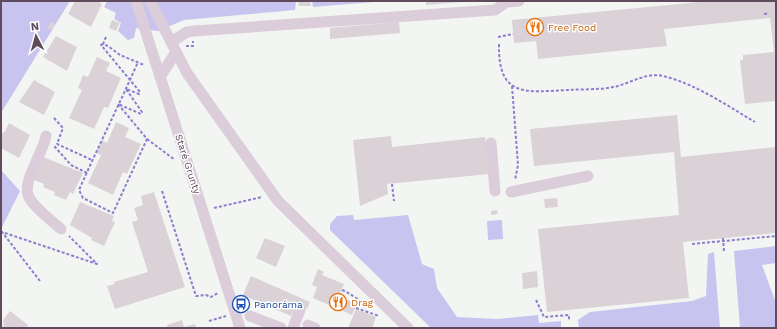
<svg xmlns="http://www.w3.org/2000/svg" width="777" height="329" viewBox="0 0 777 329" font-family="'Work Sans',sans-serif">
  <rect width="100%" height="100%" fill="#f3f5f3"/>
  <g fill="#c8c4ef">
    <polygon points="1,1 70,1 1,113"/>
    <polygon points="107,1 296,1 295,10 184,20 158,31 136,28 134,38 128,40 118,31 121,23 114,19 116,13 104,7"/>
    <polygon points="312,1 386,1 313,7"/>
    <polygon points="1,170 20,191 1,229"/>
    <polygon points="353,215 354,220 408,215 422,264 434,269 437,288 457,317 497,319 538,315 539,323 561,321 561,328 431,328 330,230 330,224 337,216"/>
    <polygon points="502,220 503,239 488,240 487,221"/>
    <polygon points="776,246 776,263 762,265 776,303 776,328 740,328 734,251"/>
    <polygon points="714,252 720,328 579,328 578,320 590,312 692,301 706,296 708,254"/>
  </g>
  <g fill="#dad2d7">
    <polygon points="75,1 97,1 102,4 91,27 68,14"/>
    <polygon points="298,1 310,1 311,6 299,6"/>
    <polygon points="426,1 462,1 462,2 426,5"/>
    <polygon points="710,1 776,1 776,101 745,104 740,60 743,60 743,55 774,52 770,18 664,29 667,46 538,59 536,41 514,43 512,20"/>
    <polygon points="112,20 120,23 116,31 109,28"/>
    <polygon points="51,22 55,24 52,30 47,28"/>
    <polygon points="399,22 400,33 330,39 330,28"/>
    <polygon points="56,36 77,47 67,71 43,57"/>
    <polygon points="97,57 110,63 106,71 121,78 108,108 104,107 94,129 69,118 82,90 78,88 83,75 88,77"/>
    <polygon points="34,80 55,92 44,115 19,102"/>
    <polygon points="677,115 681,157 776,147 776,233 683,242 689,298 547,312 538,229 679,215 674,152 534,166 530,129"/>
    <polygon points="116,122 129,128 125,137 141,144 127,174 123,172 113,195 88,183 101,155 96,153 102,140 107,143"/>
    <polygon points="9,123 30,135 19,158 1,148 1,134 2,132 4,133"/>
    <polygon points="391,136 392,147 485,137 489,174 387,184 388,194 360,206 353,140"/>
    <polygon points="43,157 83,173 73,194 70,192 66,200 54,195 55,192 43,187 44,184 32,179"/>
    <polygon points="154,192 185,287 115,309 107,286 115,284 114,282 148,272 132,222 138,220 134,208 143,205 141,196"/>
    <polygon points="557,198 558,207 545,208 544,199"/>
    <polygon points="80,202 114,216 112,221 115,222 104,246 91,240 92,238 70,225"/>
    <polygon points="497,210 498,214 491,215 491,211"/>
    <polygon points="265,238 285,246 276,267 256,258"/>
    <polygon points="318,269 324,272 322,275 344,284 339,296 357,304 352,315 313,298 317,287 312,285"/>
    <polygon points="537,271 538,287 523,289 522,273"/>
    <polygon points="251,276 310,302 307,309 297,304 291,316 243,295"/>
    <polygon points="356,309 376,317 372,328 348,328"/>
    <polygon points="10,311 28,325 26,328 4,328 3,320"/>
    <polygon points="182,320 184,327 195,324 196,328 168,328 167,325"/>
  </g>
  <g fill="none" stroke-linecap="round" stroke-linejoin="round">
    <g stroke="#8d7dcd" stroke-width="2" stroke-dasharray="3 2" stroke-linecap="butt">
      <polyline points="764,14 769,13"/>
      <polyline points="106,37 103,44 108,46 120,55 144,65"/>
      <polyline points="498,37 513,34"/>
      <path d="M103,44L101,45L140,92L139,94L126,89L142,112L141,114L118,104L147,139L113,213L83,198L79,190C98,147 119,105 138,62"/>
      <path d="M499,44C498,98 525,92 568,90C582,89 599,90 613,87C630,84 645,72 663,76C696,84 726,105 755,122"/>
      <polyline points="186,46 193,46 193,41"/>
      <polyline points="512,86 518,165 515,180"/>
      <polyline points="54,118 63,128 57,144"/>
      <polyline points="147,139 175,160"/>
      <polyline points="87,173 71,165 55,147 57,144 92,160"/>
      <polyline points="392,184 394,201"/>
      <polyline points="162,191 196,296 206,295 211,297 218,293"/>
      <polyline points="214,208 262,197"/>
      <polyline points="723,238 724,251"/>
      <polyline points="692,244 776,236"/>
      <polyline points="40,281 2,232 97,264 69,236"/>
      <path d="M342,290C352,294 359,301 369,306"/>
      <polyline points="536,300 544,317 569,315 569,320"/>
      <polyline points="356,308 379,316"/>
      <polyline points="209,321 226,316"/>
    </g>
    <g stroke="#dbcdd9" stroke-width="11">
      <polyline points="136,1 240,328"/>
      <polyline points="150,1 187,73 278,201 408,328"/>
      <polyline points="507,2 519,1"/>
      <polyline points="171,42 187,32 194,31 495,10 508,1"/>
      <polyline points="160,77 176,52"/>
      <path d="M46,136C43,153 23,180 28,195C31,205 52,221 61,229"/>
      <polyline points="491,143 495,191"/>
      <polyline points="511,192 588,176"/>
      <polyline points="250,316 281,328"/>
      <polyline points="308,325 315,328"/>
      <polyline points="293,328 300,310"/>
    </g>
  </g>
  <defs>
    <g id="restaurant-ring" transform="scale(0.9)"><circle r="9.5" fill="#fff" stroke="#e8710a" stroke-width="1.5"/><path d="M-5-6h1v4h1v-4h1v4h1v-4h1v5L-1.5 .5V6h-2V.5L-5-1ZM5-6V6H3V1.5H1.5Q1.5-4 5-6Z" fill="#e8710a"/></g>
    <g id="bus-ring" transform="scale(0.9)"><circle r="9.5" fill="#fff" stroke="#1a4fb4" stroke-width="1.5"/><path d="M-5-6H5V4H4V6H2V4H-2V6H-4V4H-5ZM-3.5-4V0h7V-4ZM-3.5 1.2v1.5H-2V1.2ZM2 1.2v1.5H3.5V1.2Z" fill="#1a4fb4"/></g>
  </defs>
  <g fill-rule="evenodd">
    <use href="#restaurant-ring" x="535" y="27"/>
    <use href="#restaurant-ring" x="338" y="302"/>
    <use href="#bus-ring" x="241" y="304"/>
  </g>
  <g text-anchor="middle" dominant-baseline="central" stroke-width="3" stroke-linejoin="round" paint-order="stroke">
    <g font-size="10" fill="#c56008" stroke="#fff" text-anchor="start">
      <text x="548" y="27">Free Food</text>
      <text x="351" y="302">Drag</text>
    </g>
    <g font-size="10" fill="#604b5c" stroke="#fff">
      <text transform="translate(188 164) rotate(72)">Staré Grunty</text>
    </g>
    <g font-size="10" fill="#164399" stroke="#fff" text-anchor="start">
      <text x="254" y="304">Panoráma</text>
    </g>
  </g>
  <rect width="777" height="329" fill="none" stroke="#604b5c" stroke-width="4"/>
  <g transform="translate(36 36) rotate(354)" stroke="#ffffff" stroke-width="3" paint-order="stroke">
  <path d="M0-3L7 15L0 10L-7 15Z" fill="#604b5c"/>
  <text y="-6" font-size="11" font-weight="bold" text-anchor="middle" fill="#604b5c">N</text>
  </g>
</svg>
